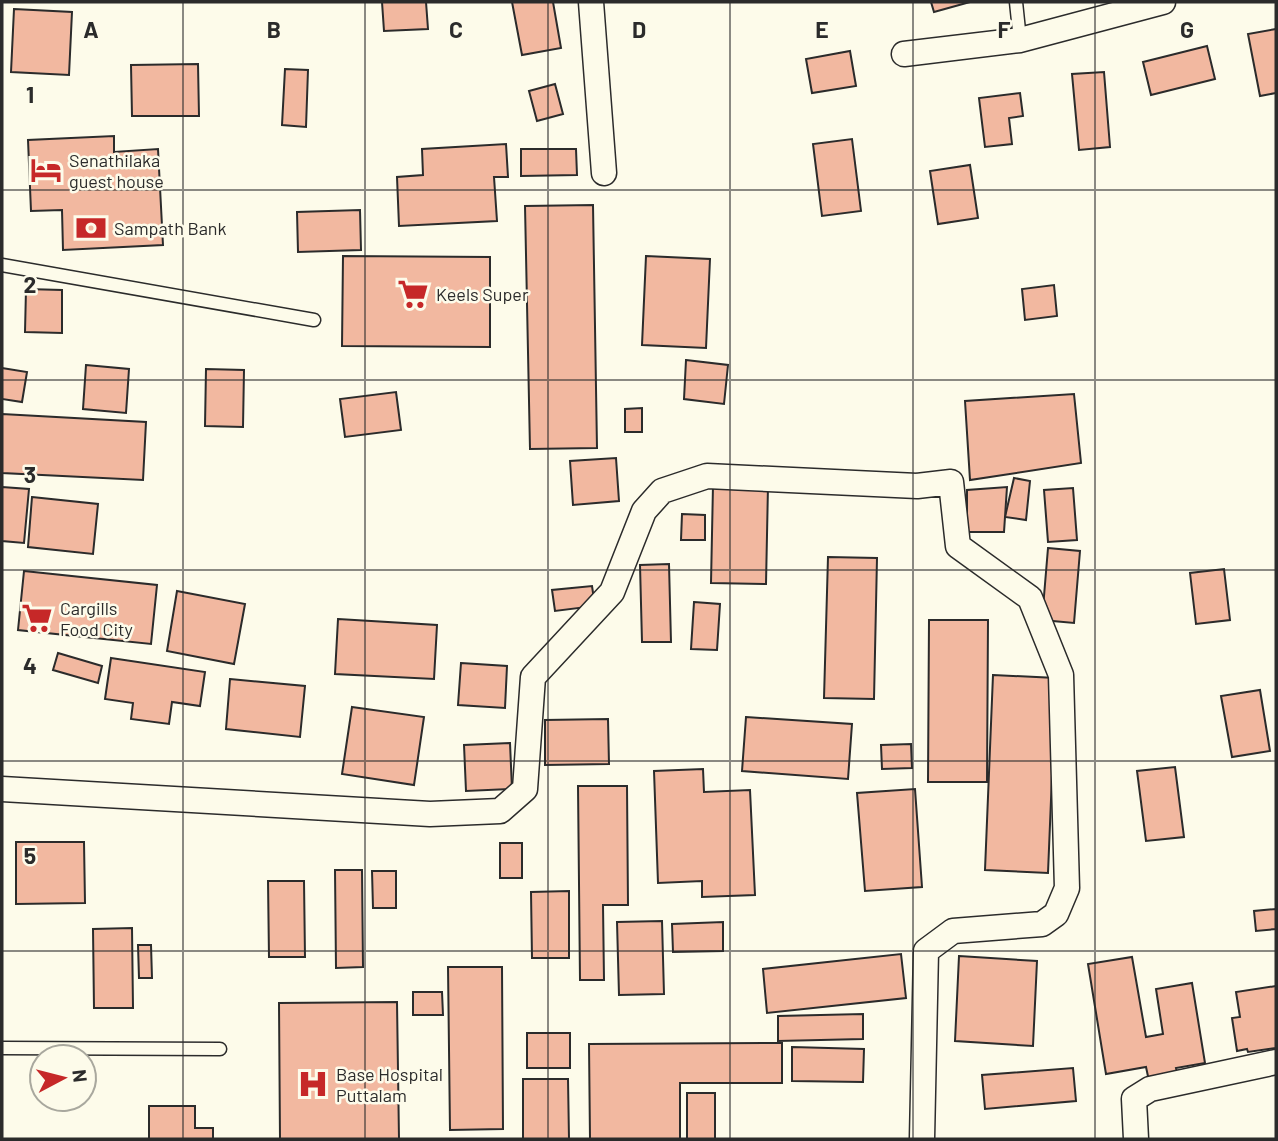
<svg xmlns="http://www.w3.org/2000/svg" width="1278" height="1141" viewBox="0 0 1278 1141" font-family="Barlow,sans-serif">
  <rect width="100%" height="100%" fill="#fdfbea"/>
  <g fill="#f2b8a0" stroke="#2b2b2b" stroke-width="2">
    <polygon points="382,2 426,2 428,29 384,31"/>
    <polygon points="512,2 553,2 561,48 522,55"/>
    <polygon points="931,2 970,2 934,12"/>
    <polygon points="14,9 72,12 69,75 11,72"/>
    <polygon points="1276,29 1276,93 1260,96 1248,34"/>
    <polygon points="1207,46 1215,79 1151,95 1143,62"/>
    <polygon points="850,51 856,86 812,93 806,59"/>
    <polygon points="198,64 199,116 132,116 131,65"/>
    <polygon points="285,69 308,70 306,127 282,125"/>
    <polygon points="1104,72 1110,147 1079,150 1072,74"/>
    <polygon points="555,84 563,114 537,121 529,91"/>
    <polygon points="1020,93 1023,116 1009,118 1012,144 985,147 979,98"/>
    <polygon points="114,136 114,152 158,149 163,245 63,250 62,210 31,211 28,140"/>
    <polygon points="852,139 861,211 822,216 813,144"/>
    <polygon points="506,144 508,177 494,177 497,221 399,226 397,177 423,175 422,149"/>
    <polygon points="521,149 576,149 577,175 521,176"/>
    <polygon points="970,165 978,218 938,224 930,171"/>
    <polygon points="593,205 597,448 530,449 525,206"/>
    <polygon points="360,210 361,250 298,252 297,212"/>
    <polygon points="343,256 490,257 490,347 342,346"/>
    <polygon points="646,256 710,259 706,348 642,345"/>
    <polygon points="1054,285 1057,316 1025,320 1022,289"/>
    <polygon points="26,289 62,290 62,333 25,332"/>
    <polygon points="686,360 728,365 724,404 684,399"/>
    <polygon points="86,365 129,369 126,413 83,409"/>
    <polygon points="2,368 27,372 22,402 2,399"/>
    <polygon points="206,369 244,370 243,427 205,426"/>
    <polygon points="396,392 401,430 345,437 340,399"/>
    <polygon points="1074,394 1081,463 970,480 965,401"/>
    <polygon points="642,408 642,432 625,432 625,409"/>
    <polygon points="2,414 146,422 143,480 2,473"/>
    <polygon points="616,458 619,501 573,505 570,461"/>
    <polygon points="1014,478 1030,481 1026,520 1005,517"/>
    <polygon points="713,485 768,486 766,584 711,583"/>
    <polygon points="2,487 29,489 24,543 2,541"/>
    <polygon points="1007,487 1004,532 967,532 967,490"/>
    <polygon points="1073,488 1077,540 1048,542 1044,490"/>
    <polygon points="32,497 98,504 93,554 28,547"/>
    <polygon points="682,514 705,515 705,540 681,540"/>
    <polygon points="1048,548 1080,551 1074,623 1042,620"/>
    <polygon points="828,557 877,558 874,699 824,698"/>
    <polygon points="669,564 671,642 642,642 640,565"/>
    <polygon points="1224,569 1230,620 1196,624 1190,573"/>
    <polygon points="24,571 157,585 151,644 18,630"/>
    <polygon points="592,586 595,606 555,611 552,590"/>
    <polygon points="177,591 245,604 234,664 167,651"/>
    <polygon points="694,602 720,604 717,650 691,649"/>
    <polygon points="338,619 437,625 434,679 335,674"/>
    <polygon points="929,620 988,620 987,782 928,782"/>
    <polygon points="58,653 102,666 98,683 53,670"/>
    <polygon points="111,658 205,672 200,706 172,702 169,724 131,719 133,703 105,699"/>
    <polygon points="461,663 507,666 505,708 458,705"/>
    <polygon points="993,675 1056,678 1048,873 985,870"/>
    <polygon points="230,679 305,686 300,737 226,729"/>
    <polygon points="1260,690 1270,751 1232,757 1221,696"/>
    <polygon points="352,707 424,717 414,785 342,774"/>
    <polygon points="746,717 852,724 848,779 742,771"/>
    <polygon points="608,719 609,764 545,765 545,720"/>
    <polygon points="510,743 512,789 466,791 464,745"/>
    <polygon points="911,744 912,768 882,769 881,745"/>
    <polygon points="1175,767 1184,837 1146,841 1137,771"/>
    <polygon points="703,769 704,792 750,790 755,895 702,897 702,881 658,883 654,771"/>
    <polygon points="578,786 627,786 628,905 603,905 604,980 580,980"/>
    <polygon points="915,789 922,887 865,891 857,793"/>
    <polygon points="16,842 84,842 85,903 16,904"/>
    <rect x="500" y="843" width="22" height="35"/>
    <polygon points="335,870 362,870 363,967 336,968"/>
    <polygon points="372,871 396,871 396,908 373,908"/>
    <polygon points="268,881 304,881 305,957 269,957"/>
    <polygon points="569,891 569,958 532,958 531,892"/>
    <polygon points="1276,909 1276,929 1256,931 1254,911"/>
    <polygon points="662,921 664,994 619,995 617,922"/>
    <polygon points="723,922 723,951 673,952 672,924"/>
    <polygon points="132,928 133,1008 94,1008 93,929"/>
    <polygon points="138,945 151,945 152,978 139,978"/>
    <polygon points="901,954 906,998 767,1013 763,969"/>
    <polygon points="959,956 1037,961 1033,1046 955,1041"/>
    <polygon points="1132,957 1146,1037 1163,1034 1156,989 1192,983 1205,1063 1176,1068 1178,1076 1149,1081 1146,1067 1106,1074 1088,964"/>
    <polygon points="448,967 502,967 503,1129 450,1130"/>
    <polygon points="1276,986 1276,1048 1248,1052 1247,1049 1237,1051 1232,1018 1240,1017 1236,992"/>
    <polygon points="413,992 442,992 443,1015 413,1015"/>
    <polygon points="397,1002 399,1139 280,1139 279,1003"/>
    <polygon points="863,1014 863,1039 778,1041 778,1016"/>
    <rect x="527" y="1033" width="43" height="35"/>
    <polygon points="782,1043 782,1083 680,1083 680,1139 590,1139 589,1044"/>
    <polygon points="792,1047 864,1049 863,1082 792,1081"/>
    <polygon points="1073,1068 1076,1101 985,1109 982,1075"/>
    <polygon points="523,1079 568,1079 569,1139 523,1139"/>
    <rect x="687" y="1093" width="28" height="46"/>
    <polygon points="149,1106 195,1106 195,1128 213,1128 213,1139 149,1139"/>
  </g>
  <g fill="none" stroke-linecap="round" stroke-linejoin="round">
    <g stroke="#2b2b2b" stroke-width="15">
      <g id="service">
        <polyline points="1016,2 1020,40"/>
        <polyline points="2,265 314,320"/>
        <polyline points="2,1048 220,1049"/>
      </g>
    </g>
    <g stroke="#2b2b2b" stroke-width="27">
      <g id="minor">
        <polyline points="591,2 604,173"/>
        <polyline points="904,54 1020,40 1163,2"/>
        <polyline points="2,789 430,814 500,811 525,789 533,677 612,592 644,511 662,491 707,476 917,486 951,482 958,546 1030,598 1061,675 1067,888 1056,914 1042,924 953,931 926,951 922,1139"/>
        <polyline points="1136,1139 1134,1099 1150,1089 1276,1062"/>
      </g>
    </g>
    <use href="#service" stroke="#fdfbea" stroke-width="12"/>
    <use href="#minor" stroke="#fdfbea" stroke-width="24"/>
  </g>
  <path fill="none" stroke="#2b2b2b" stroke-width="2" stroke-opacity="0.55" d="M183,2V1139M365,2V1139M548,2V1139M730,2V1139M913,2V1139M1095,2V1139M2,190H1276M2,380H1276M2,570H1276M2,761H1276M2,951H1276"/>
  <defs>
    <g id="hotel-bare" transform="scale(2.415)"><path d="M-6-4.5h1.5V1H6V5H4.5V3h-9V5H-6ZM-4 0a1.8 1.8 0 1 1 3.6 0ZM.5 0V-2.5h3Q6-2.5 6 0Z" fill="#c62828" stroke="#fdfbea" stroke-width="2.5" paint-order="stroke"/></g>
    <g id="bank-bare" transform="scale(2.415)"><path d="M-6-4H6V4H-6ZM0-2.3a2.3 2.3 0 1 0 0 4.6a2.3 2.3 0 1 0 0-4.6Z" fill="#c62828" stroke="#fdfbea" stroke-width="2.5" paint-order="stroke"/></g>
    <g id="supermarket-bare" transform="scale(2.415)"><path d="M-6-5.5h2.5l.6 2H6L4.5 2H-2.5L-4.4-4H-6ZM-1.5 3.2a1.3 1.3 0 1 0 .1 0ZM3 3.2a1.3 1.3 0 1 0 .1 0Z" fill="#c62828" stroke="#fdfbea" stroke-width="2.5" paint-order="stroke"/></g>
    <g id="hospital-bare" transform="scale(2.415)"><path d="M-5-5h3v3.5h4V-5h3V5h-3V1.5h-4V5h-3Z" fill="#c62828" stroke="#fdfbea" stroke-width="2.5" paint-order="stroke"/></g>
  </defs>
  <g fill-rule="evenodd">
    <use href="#hotel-bare" x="46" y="170"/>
    <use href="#bank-bare" x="91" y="228"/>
    <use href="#supermarket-bare" x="413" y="294"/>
    <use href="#supermarket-bare" x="37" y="618"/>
    <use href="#hospital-bare" x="313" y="1084"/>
  </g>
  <g text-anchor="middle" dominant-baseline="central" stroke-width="5" stroke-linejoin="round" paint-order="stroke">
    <g font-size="18" fill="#2b2b2b" stroke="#fdfbea" text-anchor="start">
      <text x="69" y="160">Senathilaka<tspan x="69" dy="21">guest house</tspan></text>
      <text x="114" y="228">Sampath Bank</text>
      <text x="436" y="294">Keels Super</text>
      <text x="60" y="608">Cargills<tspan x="60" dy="21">Food City</tspan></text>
      <text x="336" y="1074">Base Hospital<tspan x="336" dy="21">Puttalam</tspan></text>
    </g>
  </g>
  <g font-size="23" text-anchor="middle" font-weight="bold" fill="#2b2b2b" stroke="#fdfbea" stroke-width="5" stroke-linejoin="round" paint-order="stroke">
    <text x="91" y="38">A</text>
    <text x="274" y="38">B</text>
    <text x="456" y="38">C</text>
    <text x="639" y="38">D</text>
    <text x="822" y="38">E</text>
    <text x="1004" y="38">F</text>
    <text x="1187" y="38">G</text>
    <text x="30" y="103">1</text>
    <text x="30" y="293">2</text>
    <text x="30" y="483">3</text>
    <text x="30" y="674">4</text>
    <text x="30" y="864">5</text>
  </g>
  <rect width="1278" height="1141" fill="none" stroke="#2b2b2b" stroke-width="7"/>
  <g transform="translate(63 1078) rotate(83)"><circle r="33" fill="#fdfbea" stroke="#a9a89e" stroke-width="2"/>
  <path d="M0-5L12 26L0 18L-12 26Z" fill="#c62828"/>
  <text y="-10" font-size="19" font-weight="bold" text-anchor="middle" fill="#2b2b2b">N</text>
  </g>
</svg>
